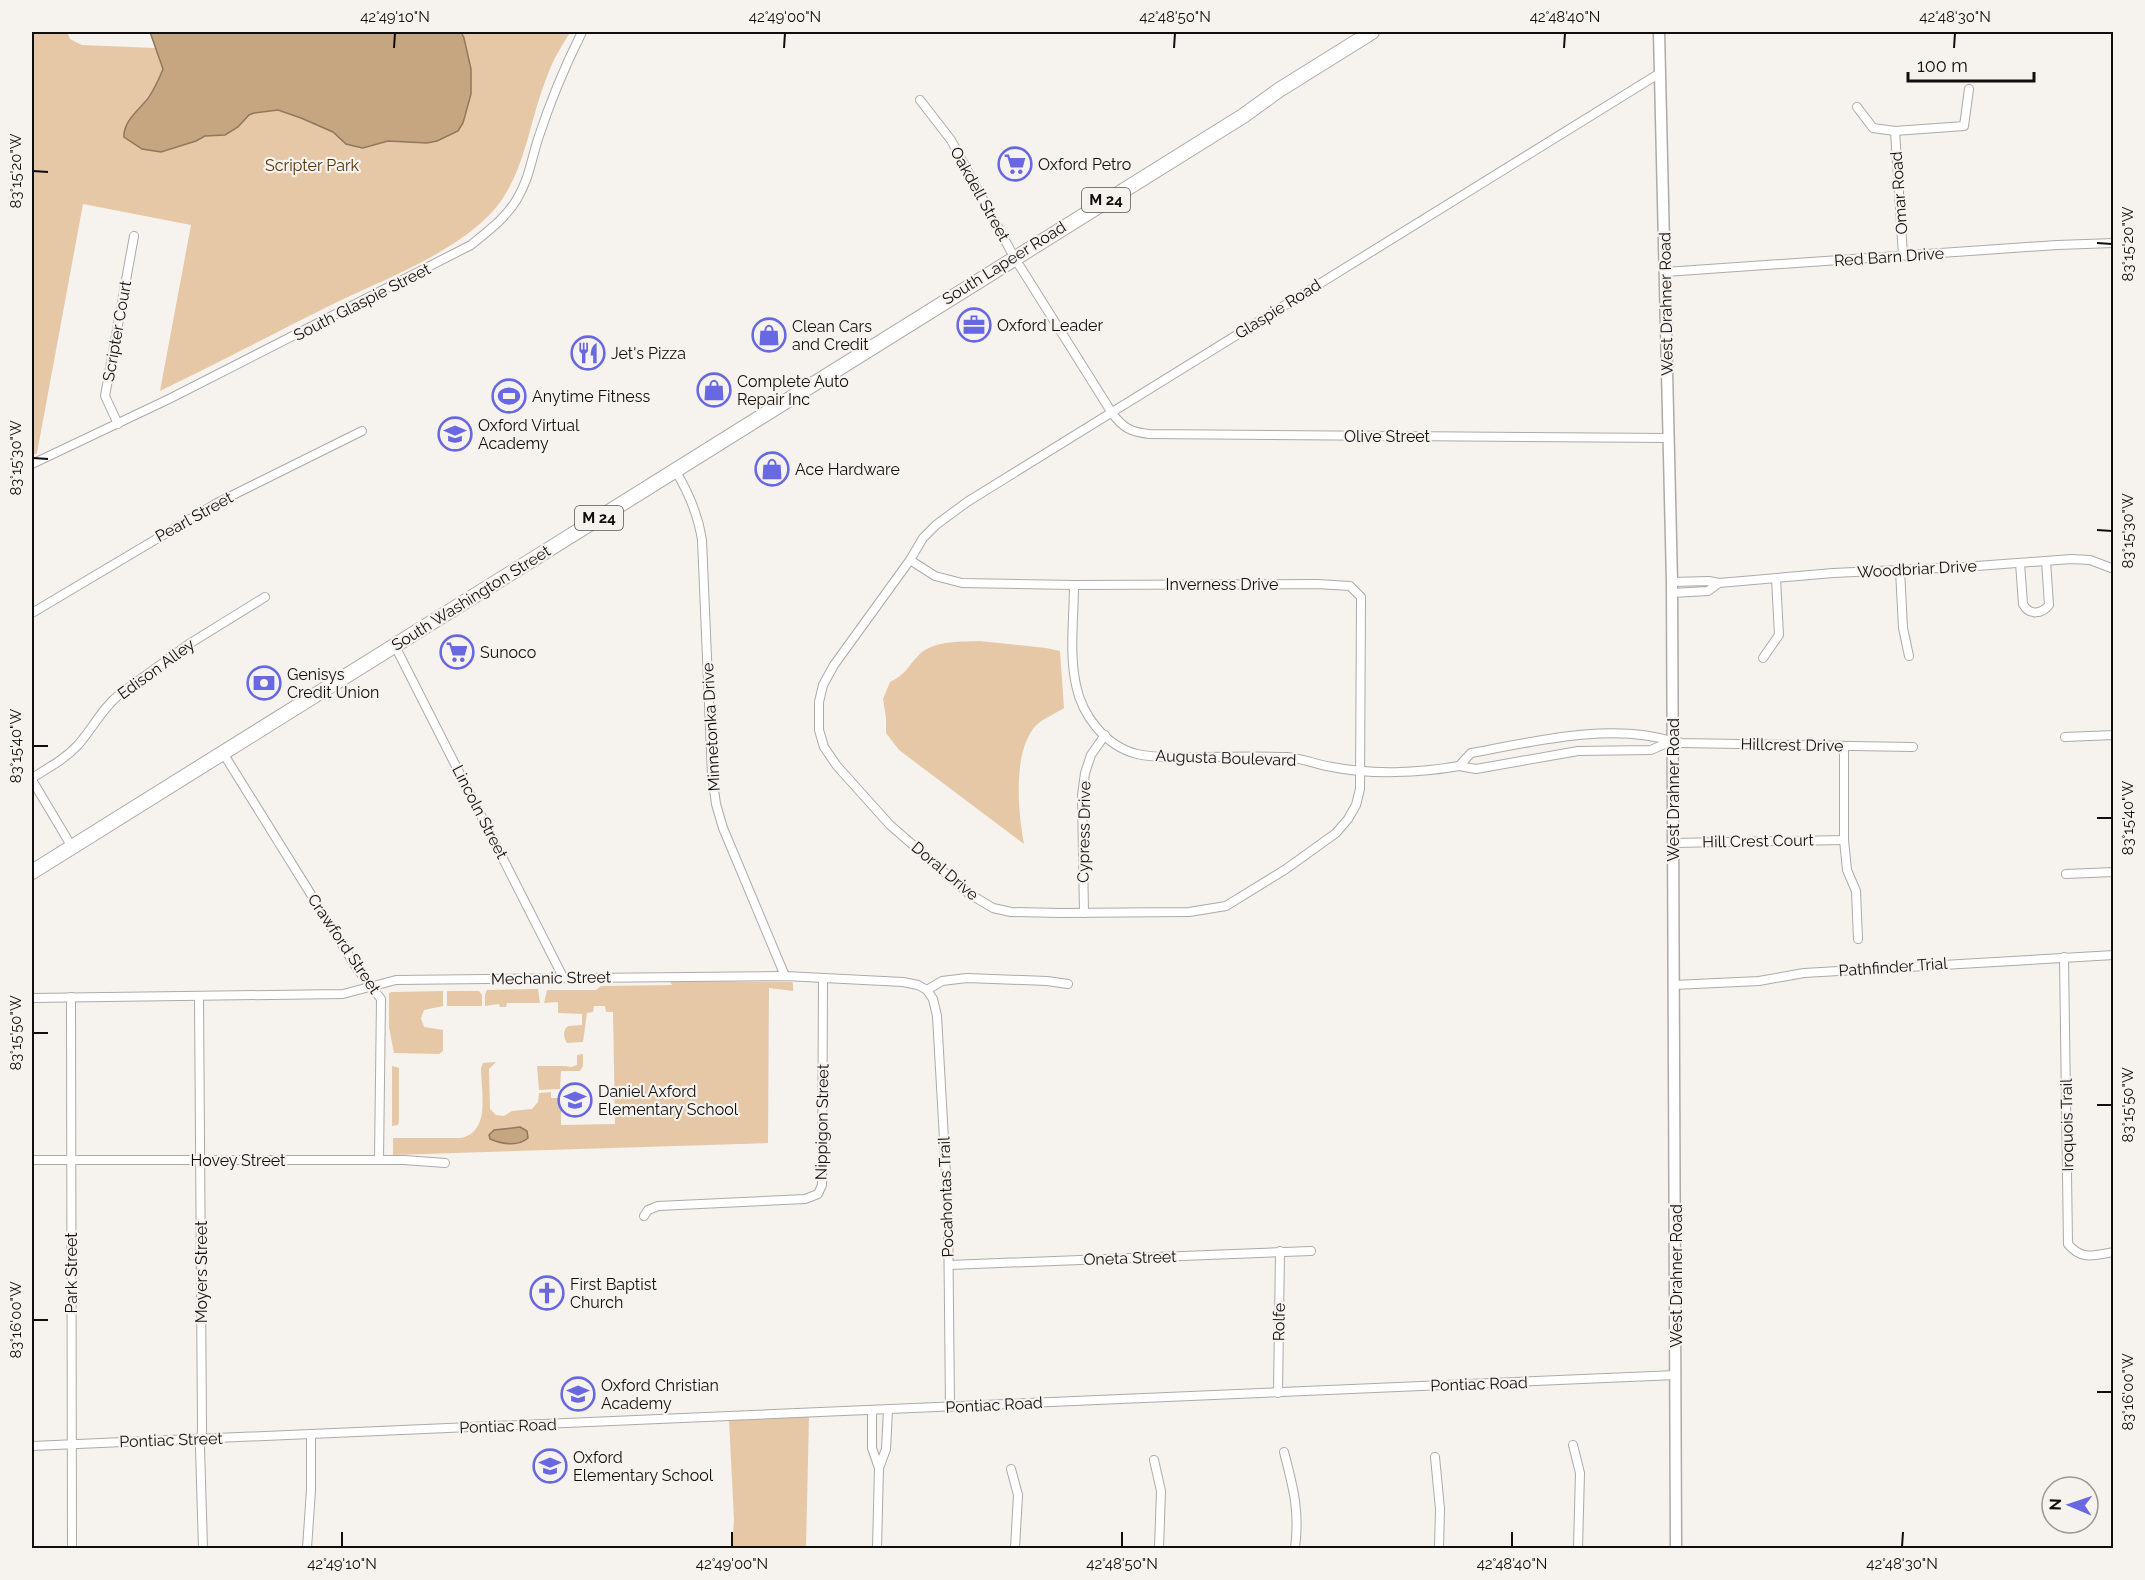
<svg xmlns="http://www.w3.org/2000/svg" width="2145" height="1580" viewBox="0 0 2145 1580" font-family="Raleway,sans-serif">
  <rect width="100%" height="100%" fill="#f6f2ee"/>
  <g fill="#e6c8a7">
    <path d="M32,32H67L70,39L82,45L155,48L150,32H568L569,34C561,47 553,60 548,74C531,115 527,161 503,198C471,247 387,278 335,303C277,332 219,362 160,391L191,225L83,204L37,453L32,456Z"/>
    <path d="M979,641L1046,648L1060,651L1064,708C1055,714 1039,720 1033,729C1013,756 1018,812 1024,844L899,750L886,733V718L883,699L890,682C907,673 905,670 917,657C931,640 959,642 979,641Z"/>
    <path d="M670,981L792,982L793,984V991L769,988L768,1143L393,1155V1138H461C491,1132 481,1092 481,1068L483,1063L496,1062L489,1069L490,1109L496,1115L504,1116L512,1111L532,1109L538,1102L539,1093L551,1092V1098H559V1093H561V1125L615,1124L613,1012H606L605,1006H594L593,1012L587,1013L583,1042L567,1043C563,1037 563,1030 568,1026L582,1025V1014L558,1013V1002L544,1003L547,990H596L601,986L672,985Z"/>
    <polygon points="538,989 540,1003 507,1003 506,1007 500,1007 499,1004 485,1006 485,994 487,990"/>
    <polygon points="443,991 443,1006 424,1010 421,1018 424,1027 443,1030 443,1051 439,1054 394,1053 389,1027 389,993 392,992"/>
    <polygon points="447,991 479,991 482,995 482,1006 447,1006"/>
    <polygon points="583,1054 583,1066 580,1071 561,1071 560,1089 539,1090 537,1066 566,1066 571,1067 577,1065 577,1055"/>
    <polygon points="392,1066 399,1068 399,1121 398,1125 392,1126"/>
    <polygon points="809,1417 806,1548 732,1548 734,1520 729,1420"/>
  </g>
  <g fill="#c6a581" stroke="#8f785e" stroke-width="1.5">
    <path d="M150,32H461L464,38L471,69V94L463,123L458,131L437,141L427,143L388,141L363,148L354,146L346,144L333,132L301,118L278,110L254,113L249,115L238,127L225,135L205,136L196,141L161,152L142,149L124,137C123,123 137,111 145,102C151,96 160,77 163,69Z"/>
    <path d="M520,1127L527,1131L528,1138C518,1147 502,1144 490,1139L489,1135L494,1130Z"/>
  </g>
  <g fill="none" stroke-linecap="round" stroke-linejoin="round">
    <g stroke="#aeaaa7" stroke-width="10">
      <g id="minor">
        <path d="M920,100L951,140L1014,257L1112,413C1123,428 1131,432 1149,434L1669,438"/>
        <polyline points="1857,107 1873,128 1895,131 1964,126 1969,89"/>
        <polyline points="1895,131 1903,255"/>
        <polyline points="1665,272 2057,245 2114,243"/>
        <polyline points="118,424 105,396 134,236"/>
        <path d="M32,464L169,399L471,245C488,231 506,218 517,199C529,179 531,161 538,139C550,102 565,66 582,32"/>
        <path d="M675,470C689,493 698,514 702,540L712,775L716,804L723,828L785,976"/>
        <polyline points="910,560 935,576 962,583 1074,585 1317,584 1350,586 1361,597 1360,789 1356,805 1348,819 1336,833 1286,869 1226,906 1189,912 1060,913 1011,912 993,908 968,893 890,825 837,766 824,747 819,730 819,702 823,685 834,665 910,560 923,538 936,525 967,502 1660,73"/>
        <path d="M2020,563L2023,604C2029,616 2042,614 2049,605L2046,561"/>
        <polyline points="1900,570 1903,628 1909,656"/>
        <polyline points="1719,583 1833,573 1963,567 2071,559 2090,560 2114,569"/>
        <path d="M1074,585C1074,617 1069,653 1076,685C1082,715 1105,746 1137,754C1154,758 1173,757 1191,757C1223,757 1255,756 1287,757C1302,758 1317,765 1332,767C1371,775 1420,773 1459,766"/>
        <polyline points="1672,593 1708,591 1719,583 1709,581 1672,582"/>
        <polyline points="32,613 217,503 362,431"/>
        <polyline points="395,646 563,977"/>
        <polyline points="1763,658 1779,635 1776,578"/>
        <polyline points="2065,737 2114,735"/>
        <path d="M1671,741C1612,722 1531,742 1471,753L1459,766L1476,769L1578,751L1651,750L1671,741L1682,743L1913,747"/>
        <polyline points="1844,746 1844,840 1847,870 1856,891 1858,939"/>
        <polyline points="223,753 358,970 381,999 379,1160"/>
        <path d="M32,778C48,768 65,759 78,745C93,728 103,707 120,694L189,644L265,597"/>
        <polyline points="32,780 72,847"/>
        <polyline points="1673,843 1844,840"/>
        <polyline points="2066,874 2114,872"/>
        <polyline points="1084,913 1082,796 1085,773 1091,755 1105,735"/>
        <path d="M2064,957L2068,1244C2082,1261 2094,1255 2114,1252"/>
        <polyline points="1674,985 1759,981 1804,973 2114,955"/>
        <polyline points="927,990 933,999 937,1016 948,1210 950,1407"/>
        <polyline points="199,996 202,1430 200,1448 203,1548"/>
        <polyline points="71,997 72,1548"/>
        <polyline points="32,998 343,994 396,980 785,976 903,982 918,985 927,990 942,981 967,978 1047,981 1068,984"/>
        <polyline points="32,1160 404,1160 445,1163"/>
        <polyline points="644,1216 648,1210 658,1206 805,1199 818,1194 822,1185 823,979"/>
        <polyline points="949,1265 1311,1251"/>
        <polyline points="1278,1393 1280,1251"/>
        <polyline points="872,1411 872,1448 879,1468"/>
        <polyline points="1573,1445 1580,1473 1578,1548"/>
        <polyline points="32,1446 1676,1375"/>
        <path d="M1284,1452C1293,1487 1300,1511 1295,1548"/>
        <polyline points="1435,1457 1440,1509 1439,1548"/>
        <polyline points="1154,1460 1161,1491 1159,1548"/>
        <polyline points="1011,1469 1018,1495 1015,1548"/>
        <polyline points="307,1548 311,1490 311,1434"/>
        <polyline points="877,1548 879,1468 886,1449 888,1410"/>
      </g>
    </g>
    <g stroke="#aeaaa7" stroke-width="13">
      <polyline id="tertiary" points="1659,32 1672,582 1676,1548"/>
    </g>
    <g stroke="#aeaaa7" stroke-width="16">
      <polyline id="primary" points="32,872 1243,116 1279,90 1372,32"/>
    </g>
    <use href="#minor" stroke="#fff" stroke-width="8"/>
    <use href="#tertiary" stroke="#fff" stroke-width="10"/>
    <use href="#primary" stroke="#fff" stroke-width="14"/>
  </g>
  <path fill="none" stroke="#100f0e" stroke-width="2" d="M394,48L395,33M784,48L785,33M1174,48L1175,33M1564,48L1565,33M1954,48L1955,33M33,171L48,172M2097,243L2112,244M33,458L48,459M2097,530L2112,531M33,746H48M2097,818H2112M33,1033H48M2097,1105H2112M33,1320H48M2097,1392H2112M342,1547V1532M732,1547V1532M1122,1547V1532M1512,1547V1532M1902,1547L1903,1532"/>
  <defs>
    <g id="supermarket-ring" transform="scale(1.725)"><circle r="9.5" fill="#f6f2ee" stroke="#6869e2" stroke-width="1.5"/><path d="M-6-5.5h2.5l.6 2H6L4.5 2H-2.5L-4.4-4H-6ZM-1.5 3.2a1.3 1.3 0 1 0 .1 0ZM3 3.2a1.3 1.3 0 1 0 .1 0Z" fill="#6869e2"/></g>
    <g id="office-ring" transform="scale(1.725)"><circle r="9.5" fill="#f6f2ee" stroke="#6869e2" stroke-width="1.5"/><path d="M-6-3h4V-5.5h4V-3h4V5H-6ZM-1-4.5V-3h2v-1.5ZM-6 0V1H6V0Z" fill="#6869e2"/></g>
    <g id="shop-ring" transform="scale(1.725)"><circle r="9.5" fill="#f6f2ee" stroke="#6869e2" stroke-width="1.5"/><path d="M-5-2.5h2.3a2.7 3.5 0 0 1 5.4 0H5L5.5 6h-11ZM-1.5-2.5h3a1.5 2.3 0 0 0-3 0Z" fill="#6869e2"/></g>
    <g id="restaurant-ring" transform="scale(1.725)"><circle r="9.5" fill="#f6f2ee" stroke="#6869e2" stroke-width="1.5"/><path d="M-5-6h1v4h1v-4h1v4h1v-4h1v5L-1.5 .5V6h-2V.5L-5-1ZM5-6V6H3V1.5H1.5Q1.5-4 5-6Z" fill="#6869e2"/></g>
    <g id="stadium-ring" transform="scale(1.725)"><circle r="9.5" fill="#f6f2ee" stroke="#6869e2" stroke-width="1.5"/><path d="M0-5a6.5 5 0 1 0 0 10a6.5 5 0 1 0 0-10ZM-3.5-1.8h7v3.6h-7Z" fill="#6869e2"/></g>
    <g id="school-ring" transform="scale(1.725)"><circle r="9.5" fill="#f6f2ee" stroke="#6869e2" stroke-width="1.5"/><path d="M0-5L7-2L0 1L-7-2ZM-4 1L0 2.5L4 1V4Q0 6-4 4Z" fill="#6869e2"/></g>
    <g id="bank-ring" transform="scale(1.725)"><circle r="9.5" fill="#f6f2ee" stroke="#6869e2" stroke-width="1.5"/><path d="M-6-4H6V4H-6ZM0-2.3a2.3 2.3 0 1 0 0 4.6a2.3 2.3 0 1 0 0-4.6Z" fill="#6869e2"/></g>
    <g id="church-ring" transform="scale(1.725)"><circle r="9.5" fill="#f6f2ee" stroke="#6869e2" stroke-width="1.5"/><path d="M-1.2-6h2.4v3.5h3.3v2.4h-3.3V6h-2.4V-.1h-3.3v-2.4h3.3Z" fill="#6869e2"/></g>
  </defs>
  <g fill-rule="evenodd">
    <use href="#supermarket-ring" x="1015" y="164"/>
    <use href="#office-ring" x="974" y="325"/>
    <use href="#shop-ring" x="769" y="335"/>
    <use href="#restaurant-ring" x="588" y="353"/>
    <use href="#shop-ring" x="714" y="390"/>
    <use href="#stadium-ring" x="509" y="396"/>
    <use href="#school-ring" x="455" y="434"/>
    <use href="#shop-ring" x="772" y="469"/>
    <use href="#supermarket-ring" x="457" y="652"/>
    <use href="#bank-ring" x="264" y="683"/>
    <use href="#school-ring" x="575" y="1100"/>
    <use href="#church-ring" x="547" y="1293"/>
    <use href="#school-ring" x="578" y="1394"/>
    <use href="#school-ring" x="550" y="1466"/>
  </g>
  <g text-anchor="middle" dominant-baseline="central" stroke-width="4.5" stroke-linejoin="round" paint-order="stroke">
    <g fill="#f6f2ee" stroke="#555351" stroke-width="1.5">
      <rect x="1082" y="188" width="48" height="24" rx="4.5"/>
      <rect x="575" y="506" width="48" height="24" rx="4.5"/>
    </g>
    <g font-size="15" font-weight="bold" fill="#100f0e">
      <text x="1106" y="200">M 24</text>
      <text x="599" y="518">M 24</text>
    </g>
    <g font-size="16" fill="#100f0e" stroke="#f6f2ee" text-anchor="start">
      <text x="1038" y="164">Oxford Petro</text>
      <text x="997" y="325">Oxford Leader</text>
      <text x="792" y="326">Clean Cars<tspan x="792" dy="18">and Credit</tspan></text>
      <text x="611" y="353">Jet's Pizza</text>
      <text x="737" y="381">Complete Auto<tspan x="737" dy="18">Repair Inc</tspan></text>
      <text x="532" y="396">Anytime Fitness</text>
      <text x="478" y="425">Oxford Virtual<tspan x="478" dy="18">Academy</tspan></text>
      <text x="795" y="469">Ace Hardware</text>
      <text x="480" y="652">Sunoco</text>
      <text x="287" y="674">Genisys<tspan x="287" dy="18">Credit Union</tspan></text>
      <text x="598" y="1091">Daniel Axford<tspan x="598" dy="18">Elementary School</tspan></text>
      <text x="570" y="1284">First Baptist<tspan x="570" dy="18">Church</tspan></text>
      <text x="601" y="1385">Oxford Christian<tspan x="601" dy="18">Academy</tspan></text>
      <text x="573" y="1457">Oxford<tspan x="573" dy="18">Elementary School</tspan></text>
    </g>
    <g font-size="16" fill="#553406" stroke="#f6f2ee">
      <text x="312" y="165">Scripter Park</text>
    </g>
    <g font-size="16" fill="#100f0e" stroke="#f6f2ee">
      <text transform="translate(1899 193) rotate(-94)">Omar Road</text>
      <text transform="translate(980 194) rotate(61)">Oakdell Street</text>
      <text transform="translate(1889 257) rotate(-4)">Red Barn Drive</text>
      <text transform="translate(1004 263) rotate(-32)">South Lapeer Road</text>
      <text transform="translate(362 302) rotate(-27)">South Glaspie Street</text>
      <text transform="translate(1666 304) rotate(-91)">West Drahner Road</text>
      <text transform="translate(1278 309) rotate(-32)">Glaspie Road</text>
      <text transform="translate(117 331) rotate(-80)">Scripter Court</text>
      <text x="1387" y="436">Olive Street</text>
      <text transform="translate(194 517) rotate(-29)">Pearl Street</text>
      <text transform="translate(1917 569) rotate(-3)">Woodbriar Drive</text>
      <text x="1222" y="584">Inverness Drive</text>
      <text transform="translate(471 598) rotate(-32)">South Washington Street</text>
      <text transform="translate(156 669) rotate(-36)">Edison Alley</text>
      <text transform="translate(711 727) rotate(-93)">Minnetonka Drive</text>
      <text transform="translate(1792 745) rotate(1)">Hillcrest Drive</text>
      <text transform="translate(1226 758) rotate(2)">Augusta Boulevard</text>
      <text transform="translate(1673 790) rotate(-90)">West Drahner Road</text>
      <text transform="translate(480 812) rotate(63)">Lincoln Street</text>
      <text transform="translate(1084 832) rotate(-89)">Cypress Drive</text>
      <text transform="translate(1758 841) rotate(-1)">Hill Crest Court</text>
      <text transform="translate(945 871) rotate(40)">Doral Drive</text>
      <text transform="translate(344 944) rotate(56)">Crawford Street</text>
      <text transform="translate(1893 967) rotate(-4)">Pathfinder Trial</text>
      <text transform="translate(551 978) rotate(-1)">Mechanic Street</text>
      <text transform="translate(822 1122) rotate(-89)">Nippigon Street</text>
      <text transform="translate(2067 1125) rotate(-91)">Iroquois Trail</text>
      <text x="238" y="1160">Hovey Street</text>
      <text transform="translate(946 1197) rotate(-92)">Pocahontas Trail</text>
      <text transform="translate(1130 1258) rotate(-2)">Oneta Street</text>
      <text transform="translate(201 1272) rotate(-90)">Moyers Street</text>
      <text transform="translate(71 1273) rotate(-90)">Park Street</text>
      <text transform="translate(1676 1276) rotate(-90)">West Drahner Road</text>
      <text transform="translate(1279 1322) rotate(-89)">Rolfe</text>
      <text transform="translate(1479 1384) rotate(-2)">Pontiac Road</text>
      <text transform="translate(994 1405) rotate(-3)">Pontiac Road</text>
      <text transform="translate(508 1426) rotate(-2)">Pontiac Road</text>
      <text transform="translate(171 1440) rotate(-2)">Pontiac Street</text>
    </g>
  </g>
  <rect width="2145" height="1580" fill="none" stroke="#f6f2ee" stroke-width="66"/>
  <g transform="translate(2070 1505) rotate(272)"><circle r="28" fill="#f6f2ee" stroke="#9a9794" stroke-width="1.5"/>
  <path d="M0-4.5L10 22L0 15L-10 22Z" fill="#6869e2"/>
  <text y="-9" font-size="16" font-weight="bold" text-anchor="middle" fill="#100f0e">N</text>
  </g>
  <path d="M1908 72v9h126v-9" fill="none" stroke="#100f0e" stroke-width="3"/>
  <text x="1917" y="72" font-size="18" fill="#100f0e" stroke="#f6f2ee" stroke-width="4.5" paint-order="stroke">100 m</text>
  <rect x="33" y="33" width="2079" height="1514" fill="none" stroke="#100f0e" stroke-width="2"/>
  <g font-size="15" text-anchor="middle" fill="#100f0e">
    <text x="395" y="22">42°49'10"N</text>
    <text x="785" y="22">42°49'00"N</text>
    <text x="1175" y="22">42°48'50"N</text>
    <text x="1565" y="22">42°48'40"N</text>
    <text x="1955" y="22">42°48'30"N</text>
    <text transform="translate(16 171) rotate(-90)" y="5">83°15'20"W</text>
    <text transform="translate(2128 244) rotate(-90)" y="5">83°15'20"W</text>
    <text transform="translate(16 458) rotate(-90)" y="5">83°15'30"W</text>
    <text transform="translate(2128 531) rotate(-90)" y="5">83°15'30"W</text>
    <text transform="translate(16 746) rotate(-90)" y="5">83°15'40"W</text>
    <text transform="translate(2128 818) rotate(-90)" y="5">83°15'40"W</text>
    <text transform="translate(16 1033) rotate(-90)" y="5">83°15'50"W</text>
    <text transform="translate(2128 1105) rotate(-90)" y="5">83°15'50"W</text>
    <text transform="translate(16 1320) rotate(-90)" y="5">83°16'00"W</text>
    <text transform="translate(2128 1392) rotate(-90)" y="5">83°16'00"W</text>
    <text x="342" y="1569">42°49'10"N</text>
    <text x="732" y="1569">42°49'00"N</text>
    <text x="1122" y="1569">42°48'50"N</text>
    <text x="1512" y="1569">42°48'40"N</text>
    <text x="1902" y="1569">42°48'30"N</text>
  </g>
</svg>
